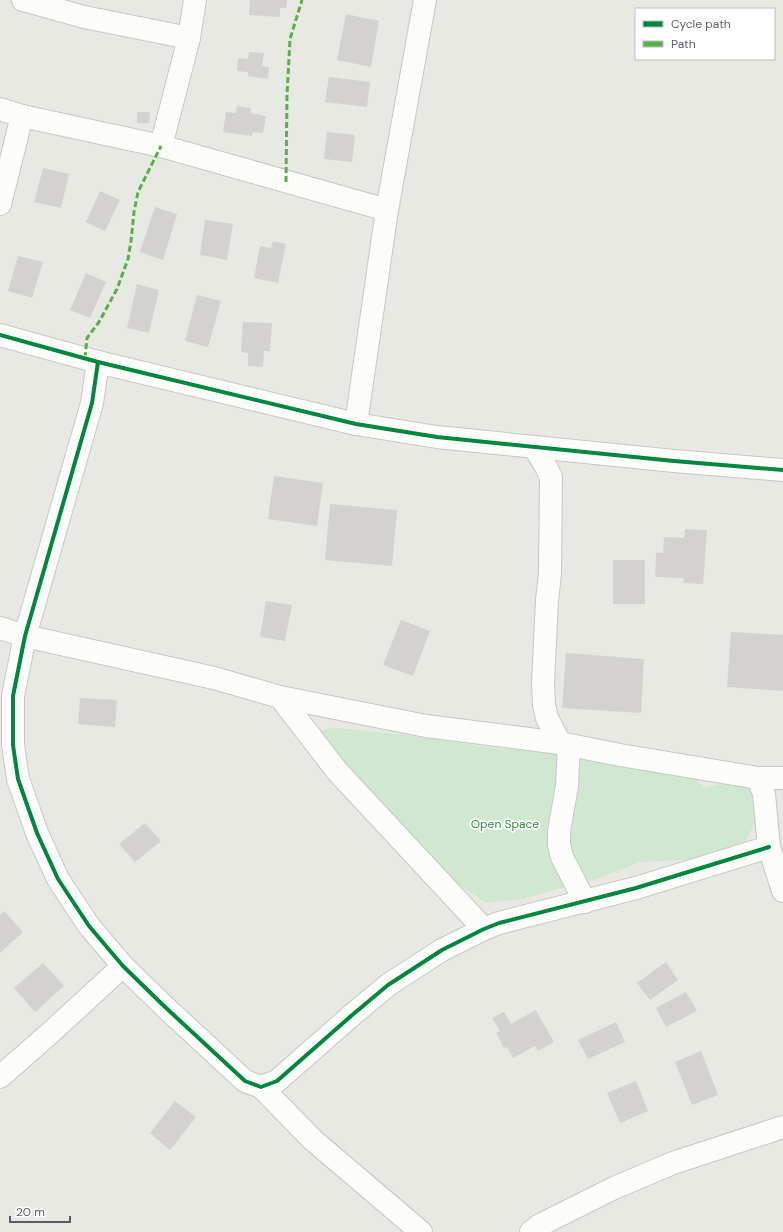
<svg xmlns="http://www.w3.org/2000/svg" width="783" height="1232" viewBox="0 0 783 1232" font-family="'DM Sans',sans-serif">
  <rect width="100%" height="100%" fill="#e9e9e3"/>
  <polygon fill="#d0e7d0" points="337,728 397,734 494,748 563,752 684,764 704,788 730,782 752,788 755,823 745,842 739,851 731,857 640,862 600,878 522,899 486,903 422,860 314,737 325,729"/>
  <g fill="#d3d2ce">
    <polygon points="250,0 287,0 286,8 280,8 280,17 249,15"/>
    <polygon points="346,14 379,21 371,67 337,60"/>
    <polygon points="249,52 264,53 262,66 269,67 268,79 248,76 248,72 237,71 238,58 248,59"/>
    <polygon points="329,77 370,82 367,107 325,102"/>
    <polygon points="237,106 251,108 250,113 266,116 263,133 253,132 252,136 223,132 226,112 236,113"/>
    <polygon points="137,112 150,112 149,123 137,123"/>
    <polygon points="327,132 355,135 352,162 324,159"/>
    <polygon points="43,168 69,174 61,208 34,202"/>
    <polygon points="100,191 120,200 105,231 86,222"/>
    <polygon points="155,207 177,214 163,260 140,252"/>
    <polygon points="205,220 233,224 227,260 200,255"/>
    <polygon points="273,241 286,244 278,283 254,278 260,246 271,248"/>
    <polygon points="18,256 43,262 32,298 8,291"/>
    <polygon points="86,273 106,282 90,318 70,310"/>
    <polygon points="137,284 159,290 149,333 127,328"/>
    <polygon points="197,295 221,301 208,347 185,341"/>
    <polygon points="243,322 272,323 270,351 264,351 263,367 248,366 248,353 241,352"/>
    <polygon points="274,476 323,483 317,526 268,519"/>
    <polygon points="330,504 397,510 392,566 325,560"/>
    <polygon points="685,529 707,530 703,584 683,583 684,578 655,577 656,553 663,553 664,537 684,538"/>
    <rect x="613" y="560" width="32" height="44"/>
    <polygon points="266,601 292,605 285,641 260,637"/>
    <polygon points="401,620 430,631 413,676 383,665"/>
    <polygon points="731,632 783,635 783,691 727,687"/>
    <polygon points="566,653 644,659 641,713 562,708"/>
    <polygon points="80,698 117,700 115,727 78,724"/>
    <polygon points="145,823 161,841 135,862 119,844"/>
    <polygon points="4,911 23,932 0,953 0,915"/>
    <polygon points="666,962 678,980 650,1000 637,983"/>
    <polygon points="43,963 64,986 35,1012 14,988"/>
    <polygon points="686,992 697,1011 666,1027 656,1008"/>
    <polygon points="536,1010 554,1042 538,1051 535,1046 513,1058 507,1047 504,1048 496,1033 500,1031 492,1018 504,1012 511,1024"/>
    <polygon points="616,1022 625,1042 588,1059 578,1040"/>
    <polygon points="701,1051 718,1095 692,1105 675,1062"/>
    <polygon points="636,1081 648,1111 620,1123 607,1093"/>
    <polygon points="175,1101 196,1117 170,1150 150,1133"/>
  </g>
  <g fill="none" stroke-linecap="round" stroke-linejoin="round">
    <g stroke="#c6c7c5" stroke-width="24">
      <g id="minor">
        <polyline points="23,0 84,17 189,38"/>
        <polyline points="0,109 22,116 161,146 387,210"/>
        <polyline points="161,146 189,38 195,0"/>
        <polyline points="0,204 22,116"/>
        <polyline points="0,335 98,362 356,424 437,437 674,461 783,470"/>
        <polyline points="98,362 92,403 25,636 13,696 13,745 18,779 37,833 58,879 89,926 123,966 164,1006 245,1081 261,1087 277,1081 351,1016 388,985 442,950 484,929 499,923 636,888 769,847"/>
        <polyline points="356,424 387,210 425,0"/>
        <polyline points="534,447 545,465 551,477 550,573 547,601 543,683 544,705 547,718 560,743"/>
        <polyline points="0,628 25,636 214,678 280,697 337,771 484,929"/>
        <polyline points="280,697 426,726 560,743 620,755 758,778 783,778"/>
        <polyline points="569,745 567,786 559,831 559,845 562,857 585,902"/>
        <polyline points="758,778 764,794 769,847 783,891"/>
        <polyline points="0,1077 49,1034 123,966"/>
        <polyline points="261,1087 313,1140 421,1232"/>
        <polyline points="531,1232 540,1225 614,1188 673,1163 783,1127"/>
      </g>
    </g>
    <use href="#minor" stroke="#fcfcfb" stroke-width="22"/>
    <g stroke="#58b04a" stroke-width="3" stroke-dasharray="6 3" stroke-linecap="butt">
      <polyline points="286,182 287,96 290,39 302,0"/>
      <polyline points="85,358 87,338 99,322 117,289 128,259 131,241 134,212 138,192 161,146"/>
    </g>
    <g stroke="#fff" stroke-width="6">
      <g id="cycleway">
        <polyline points="0,335 98,362 356,424 437,437 674,461 783,470"/>
        <polyline points="98,362 92,403 25,636 13,696 13,745 18,779 37,833 58,879 89,926 123,966 164,1006 245,1081 261,1087 277,1081 351,1016 388,985 442,950 484,929 499,923 636,888 769,847"/>
      </g>
    </g>
    <use href="#cycleway" stroke="#00873e" stroke-width="4"/>
  </g>
  <g text-anchor="middle" dominant-baseline="central" stroke-width="3.5" stroke-linejoin="round" paint-order="stroke">
    <g font-size="12" fill="#348643" stroke="#fff">
      <text x="505" y="824">Open Space</text>
    </g>
  </g>
  <rect x="635" y="8" width="140" height="52" fill="#ffffff" stroke="#bdbec0"/>
  <rect x="643" y="21" width="20" height="6" fill="#00873e" stroke="#bdbec0"/>
  <text x="671" y="28" font-size="12" fill="#595c62">Cycle path</text>
  <rect x="643" y="41" width="20" height="6" fill="#58b04a" stroke="#bdbec0"/>
  <text x="671" y="48" font-size="12" fill="#595c62">Path</text>
  <path d="M10 1216v6h60v-6" fill="none" stroke="#595c62" stroke-width="2"/>
  <text x="16" y="1216" font-size="12" fill="#595c62" stroke="#ffffff" stroke-width="3" paint-order="stroke">20 m</text>
</svg>
